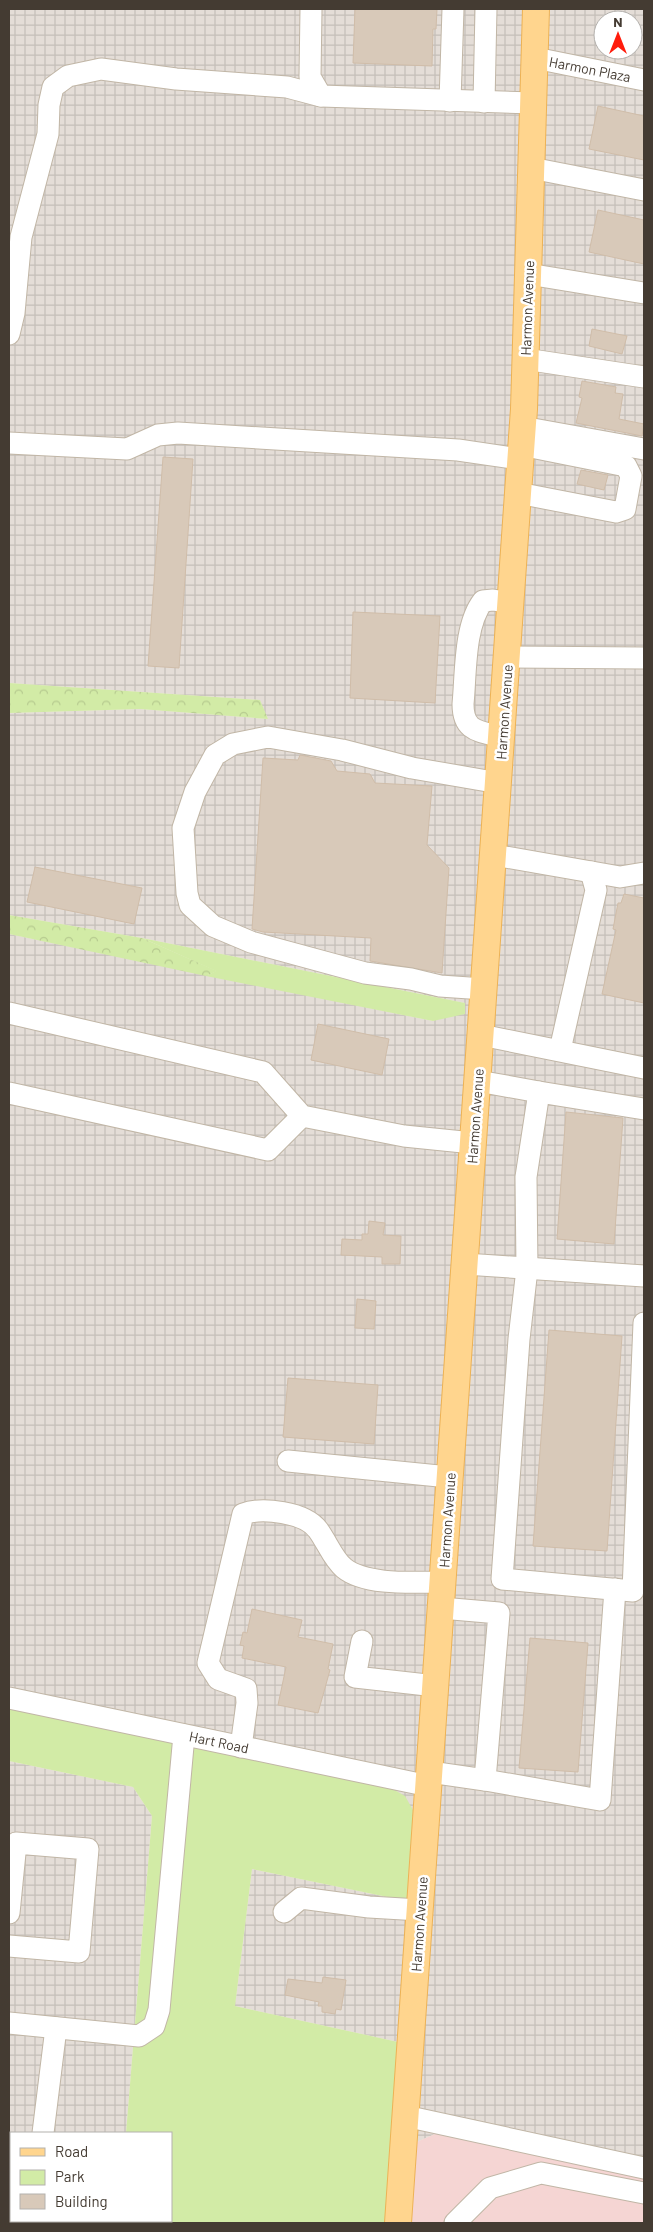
<svg xmlns="http://www.w3.org/2000/svg" width="653" height="2232" viewBox="0 0 653 2232" font-family="Barlow,sans-serif">
  <defs>
    <pattern id="industrial-grid" width="8" height="8" patternUnits="userSpaceOnUse" patternTransform="scale(1.25)"><rect width="8" height="8" fill="#e4ddd7"/><path d="M0 4h8M4 0v8" fill="none" stroke="#c5bfb9"/></pattern>
    <pattern id="forest-crowns" width="20" height="18" patternUnits="userSpaceOnUse" patternTransform="scale(1.25)"><rect width="20" height="18" fill="#d2eba6"/><path d="M2 6a3 3 0 1 1 6 0M12 15a3 3 0 1 1 6 0" fill="none" stroke="#b6ca8f"/></pattern>
  </defs>
  <rect width="100%" height="100%" fill="#f2ece1"/>
  <g fill="url(#industrial-grid)" fill-rule="evenodd">
    <path d="M9,9H644V2179L442,2131L412,2144L398,2042L235,2006L252,1869L407,1901L9,1706V934L433,1021L465,1003L142,938L9,915V713L140,709L268,719L259,700L9,683ZM603,20H633V50H603Z"/>
    <polygon points="9,1761 133,1787 152,1816 126,2133 11,2133 11,2221 119,2221 118,2223 9,2223"/>
  </g>
  <polygon fill="#f5d5d3" points="442,2131 644,2179 644,2223 406,2223 412,2144"/>
  <g fill="#d2eba6">
    <polygon points="142,938 465,1003 465,1014 433,1021 206,976 216,971"/>
    <polygon points="9,1706 391,1788 405,1796 413,1810 407,1901 252,1869 235,2006 398,2042 387,2223 118,2223 119,2221 171,2221 171,2133 126,2133 152,1816 133,1787 9,1761"/>
  </g>
  <g fill="url(#forest-crowns)">
    <polygon points="9,683 260,700 268,719 140,709 9,713"/>
    <polygon points="9,915 142,938 217,971 206,976 9,934"/>
  </g>
  <g fill="#d8c9b9" stroke="#d0bda9">
    <polygon points="355,9 437,9 436,29 433,29 432,66 353,63"/>
    <polygon points="598,106 644,116 644,160 589,149"/>
    <polygon points="598,210 644,220 644,264 589,252"/>
    <polygon points="592,329 627,336 622,354 589,346"/>
    <polygon points="582,381 616,387 615,393 623,394 619,419 644,424 642,436 576,423 582,398 579,397"/>
    <polygon points="163,457 193,459 179,668 148,666"/>
    <polygon points="581,470 608,475 604,490 577,484"/>
    <polygon points="353,612 440,616 435,703 350,698"/>
    <polygon points="300,755 331,761 337,771 370,774 375,783 432,786 427,845 449,868 442,973 370,961 371,938 263,932 252,929 263,758 298,760"/>
    <polygon points="35,867 142,888 134,924 27,902"/>
    <polygon points="624,894 644,898 644,1003 602,994 616,930 613,929 618,903 621,903"/>
    <polygon points="318,1024 389,1039 382,1075 311,1060"/>
    <polygon points="566,1112 623,1118 614,1244 557,1239"/>
    <polygon points="369,1221 385,1223 383,1235 401,1236 400,1264 382,1264 382,1257 341,1255 342,1239 362,1240 362,1234 368,1234"/>
    <polygon points="357,1299 376,1301 374,1329 355,1328"/>
    <polygon points="549,1330 622,1336 607,1551 533,1546"/>
    <polygon points="288,1378 378,1385 374,1444 283,1437"/>
    <polygon points="252,1609 302,1620 298,1637 333,1644 328,1669 330,1670 318,1713 278,1705 286,1667 242,1658 244,1646 240,1645 243,1632 247,1633"/>
    <polygon points="530,1638 588,1643 578,1772 519,1768"/>
    <polygon points="323,1977 346,1980 341,2010 336,2009 335,2014 322,2012 322,2006 318,2006 319,2002 285,1995 288,1979 322,1983"/>
  </g>
  <g fill="none" stroke-linecap="round" stroke-linejoin="round">
    <g stroke="#c1b6a6" stroke-width="23">
      <g id="minor">
        <polyline points="311,9 310,77 321,96 534,103"/>
        <polyline points="535,58 644,80"/>
        <polyline points="450,101 453,9"/>
        <polyline points="484,102 486,9"/>
        <polyline points="531,168 644,190"/>
        <polyline points="528,274 644,293"/>
        <polyline points="9,334 14,313 21,237 48,134 49,105 53,87 68,76 101,69 176,79 287,87 321,96"/>
        <polyline points="525,359 644,377"/>
        <polyline points="522,427 644,449"/>
        <polyline points="9,443 127,449 158,435 178,433 458,450 520,459"/>
        <polyline points="518,493 616,512 625,509 631,476 626,466 521,445"/>
        <polyline points="507,657 644,658"/>
        <path d="M502,737C479,731 463,732 463,704C466,674 464,625 483,601L493,600L511,603"/>
        <polyline points="494,855 620,877 644,873"/>
        <polyline points="484,989 440,986 411,979 365,973 251,942 213,926 190,905 187,893 183,828 195,792 215,755 233,744 268,737 342,750 412,768 499,783"/>
        <polyline points="9,1013 263,1072 302,1116 404,1136 473,1143"/>
        <polyline points="481,1035 644,1068"/>
        <polyline points="560,1050 596,890 591,872"/>
        <polyline points="478,1081 539,1092 526,1177 527,1269 519,1339 502,1579 633,1591 644,1323"/>
        <polyline points="539,1092 644,1109"/>
        <polyline points="9,1093 268,1150 302,1116"/>
        <polyline points="465,1264 644,1276"/>
        <polyline points="288,1461 449,1477"/>
        <polyline points="362,1641 355,1677 436,1686"/>
        <polyline points="9,1698 429,1786"/>
        <path d="M241,1747L247,1703L246,1689L218,1679L208,1663L243,1514C262,1507 305,1512 318,1530C327,1542 333,1559 344,1568C366,1586 416,1582 443,1582"/>
        <polyline points="430,1772 485,1780 499,1613 441,1608"/>
        <polyline points="485,1780 600,1800 615,1589"/>
        <polyline points="284,1912 301,1898 369,1907 420,1910"/>
        <polyline points="9,1913 16,1843 88,1849 79,1952 9,1946"/>
        <polyline points="9,2023 139,2036 154,2026 159,2010 184,1735"/>
        <polyline points="405,2116 644,2168"/>
        <polyline points="43,2133 56,2028"/>
        <polyline points="32,2223 33,2221"/>
        <polyline points="455,2223 490,2188 541,2173 644,2193"/>
      </g>
    </g>
    <g stroke="#edb255" stroke-width="28">
      <polyline id="major" points="398,2223 518,493 524,409 536,9"/>
    </g>
    <use href="#minor" stroke="#fff" stroke-width="21"/>
    <use href="#major" stroke="#ffd58e" stroke-width="26"/>
  </g>
  <g text-anchor="middle" dominant-baseline="central" stroke-width="5" stroke-linejoin="round" paint-order="stroke">
    <g font-size="14" fill="#443b32" stroke="#fff">
      <text transform="translate(590 69) rotate(11)">Harmon Plaza</text>
      <text transform="translate(527 308) rotate(-88)">Harmon Avenue</text>
      <text transform="translate(504 712) rotate(-86)">Harmon Avenue</text>
      <text transform="translate(475 1116) rotate(-86)">Harmon Avenue</text>
      <text transform="translate(447 1520) rotate(-86)">Harmon Avenue</text>
      <text transform="translate(219 1742) rotate(12)">Hart Road</text>
      <text transform="translate(419 1924) rotate(-86)">Harmon Avenue</text>
    </g>
  </g>
  <rect width="653" height="2232" fill="none" stroke="#443b32" stroke-width="20"/>
  <rect x="10" y="2132" width="162" height="90" fill="#ffffff" stroke="#b4b1ad"/>
  <rect x="20" y="2148" width="25" height="8" fill="#ffd58e" stroke="#b4b1ad"/>
  <text x="55" y="2157" font-size="15" fill="#443b32">Road</text>
  <rect x="20" y="2170" width="25" height="15" fill="#d2eba6" stroke="#b4b1ad"/>
  <text x="55" y="2182" font-size="15" fill="#443b32">Park</text>
  <rect x="20" y="2194" width="25" height="15" fill="#d8c9b9" stroke="#b4b1ad"/>
  <text x="55" y="2207" font-size="15" fill="#443b32">Building</text>
  <g transform="translate(618 35)"><circle r="24" fill="#ffffff" stroke="#b4b1ad"/>
  <path d="M0-4L9 19L0 12L-9 19Z" fill="#ff1c0c"/>
  <text y="-8" font-size="14" font-weight="bold" text-anchor="middle" fill="#443b32">N</text>
  </g>
</svg>
